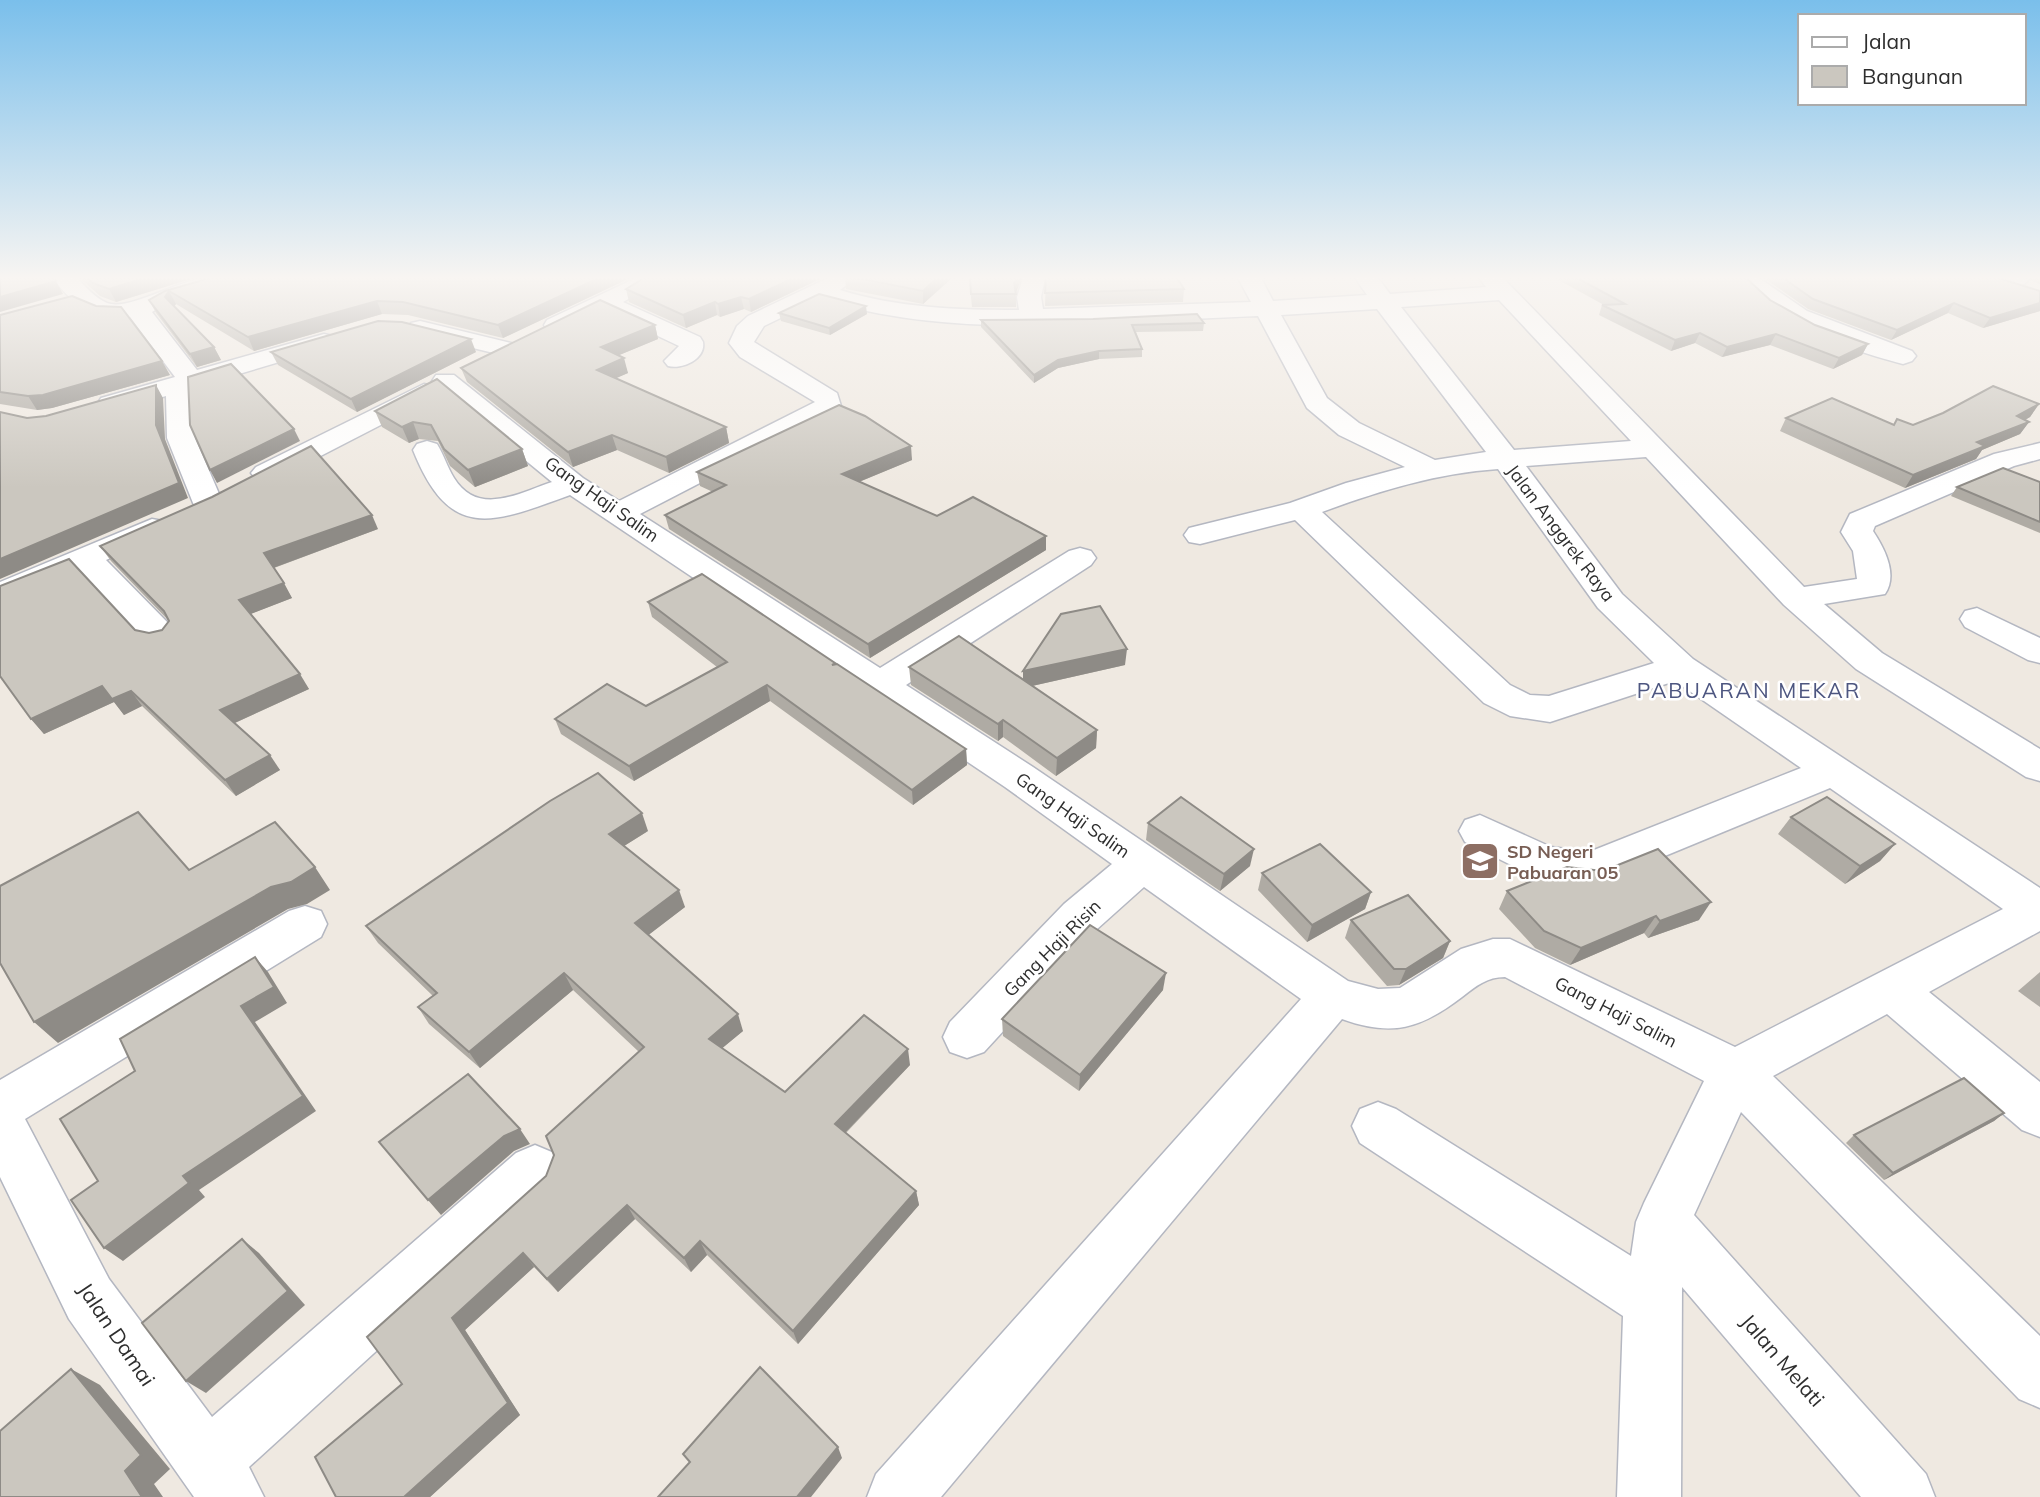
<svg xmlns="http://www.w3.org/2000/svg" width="2040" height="1497" viewBox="0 0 2040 1497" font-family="Mulish,sans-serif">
  <rect width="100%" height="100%" fill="#efe9e1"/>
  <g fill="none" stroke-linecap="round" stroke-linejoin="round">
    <g stroke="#b4b7c1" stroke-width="3">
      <g id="minor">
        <path d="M53,278H77C86,287 95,298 107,303C128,311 175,282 201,279C213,277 227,278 239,278L236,283L171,301L152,312L197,370L324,334L333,336L336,341L333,346L192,388L195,438L223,503L219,509L208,512L197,509L193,503L167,438L166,396L110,412L101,410L97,404L101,398L175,377L130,317C97,321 72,305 53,278Z"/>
        <path d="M636,278H666L623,302L700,337L703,342C706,359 682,370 668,366L664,361L679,346L605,311L556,332L547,330L544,325L547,320Z"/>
        <path d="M828,278H856L840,290C898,308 959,310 1019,310L1017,297L1023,278H1045L1041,297L1043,309L1251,302L1238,278H1261L1273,301L1367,295L1355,278H1378L1390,294L1486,287L1479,278H1503L1804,587L1857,579L1853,551L1841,532L1850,514L1994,454L2040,443V459L2014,466L1875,526L1873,531C1885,549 1898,575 1885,594L1824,604L1882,653L2040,749V781L2026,777L1856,669L1784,605L1646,457L1526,466L1622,594L1693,659L2040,888V931L1929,992L2040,1082V1137L2022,1130L1887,1014L1773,1076L2040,1336V1408L2019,1399L1741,1112L1694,1215L1926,1474L1935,1497H1861L1682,1287L1681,1497H1617L1623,1316L1360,1143L1352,1126L1360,1109L1378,1102L1396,1109L1631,1256L1636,1222L1644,1203L1704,1081L1505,977C1487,977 1476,986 1462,997C1420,1029 1392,1037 1342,1019L941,1497H867L876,1474L1301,999L1144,887L1096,930L984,1052L967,1058L950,1052L943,1037L950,1022L1064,904L1112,864L1005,787L570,495C491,524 450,542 413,450L417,444L427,441L437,444C444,455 447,467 454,478C478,517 519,493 552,482L436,387L432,381L436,375H454L583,478L619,501L815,402L740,357L729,343L737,326L748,316ZM820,299C958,342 1115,321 1258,316L1307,408L1339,435L1405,467L1346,483L1290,503L1189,528L1184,535L1189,542L1200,544L1295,520L1484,703L1510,716L1550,722L1675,681L1801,768L1589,852L1551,847L1480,815L1465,820L1459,831L1465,842L1519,869L1562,883L1592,886L1830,788L2003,909L1735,1047L1510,939H1493L1461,949L1400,988L1378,989L1348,981L1033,767L906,685L1091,565L1096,558L1091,551L1080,548L1069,551L880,668L640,514L837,412L841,406L837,393L754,342L764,326ZM1499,300L1631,441L1514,450L1401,307ZM1377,309L1486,452L1435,460L1359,423L1327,398L1281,315ZM1498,469L1598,608L1654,663L1549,696L1530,695L1510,685L1322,512C1379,491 1437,473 1498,469Z"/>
        <path d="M1734,278H1759L1807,311L1912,351L1916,356L1912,361L1903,364C1853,351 1765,322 1734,278Z"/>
        <path d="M1999,278H2030C2023,288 2010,290 1999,288L1996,283Z"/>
        <polygon points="420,321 515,344 518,349 515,354 506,356 411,333 408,328 411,323"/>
        <polygon points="424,384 433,386 437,392 433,398 276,479 266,482 256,479 251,473 256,467"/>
        <polygon points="152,519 163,521 168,528 163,535 106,560 172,627 177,635 172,643 160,646 148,643 80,571 0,604 0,582"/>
        <polygon points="1977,608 2040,638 2040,663 2028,660 1965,627 1960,619 1965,611"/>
        <polygon points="305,906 321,911 327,924 321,937 25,1119 109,1279 212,1417 516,1153 535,1145 554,1153 561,1171 554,1189 249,1467 264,1497 194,1497 69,1319 0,1177 0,1080 289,911"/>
      </g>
    </g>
    <use href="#minor" fill="#fff" fill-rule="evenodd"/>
  </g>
  <g fill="#afaba4">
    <polygon points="80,278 194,278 116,302 100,296"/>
    <polygon points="210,278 630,278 503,338 408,315 382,314 254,351 176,304 174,306 214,347 221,360 197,367 156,313 149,300 165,291"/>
    <polygon points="644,278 822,278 751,312 744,309 720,317 717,315 686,328 629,302 626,289"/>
    <polygon points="845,278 952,278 923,304 846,289"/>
    <polygon points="969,278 1022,278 1016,293 1016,307 972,307"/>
    <polygon points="1046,278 1184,289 1183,302 1045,306"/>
    <polygon points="1555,278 1746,278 1770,300 1815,325 1868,344 1862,355 1833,369 1770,345 1722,357 1695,343 1671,351 1599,315 1602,305 1604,305"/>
    <polygon points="1764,278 1998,278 2040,291 2040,311 1983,328 1948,313 1891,340 1808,309"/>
    <polygon points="2025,278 2040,278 2040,284"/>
    <polygon points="779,313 867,314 830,335 781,321"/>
    <polygon points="0,315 170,375 52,408 37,410 0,404"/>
    <polygon points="981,320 1204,323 1203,331 1136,332 1142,349 1142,357 1099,359 1058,368 1034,383 981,327"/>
    <polygon points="655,325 658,339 619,355 628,373 615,378 726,427 729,443 669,473 617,450 573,467 467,382 461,368"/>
    <polygon points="271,352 476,352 357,412 278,365"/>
    <polygon points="2039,404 2030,417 2025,420 2029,422 2020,434 1982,450 1976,459 1905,488 1780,431 1786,418 1894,425 1897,419 1913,425"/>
    <polygon points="375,411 522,449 528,466 475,487 450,466 438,441 419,439 409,443 382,427"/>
    <polygon points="912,460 859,482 937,516 1046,536 1046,550 870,658 669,529 665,515 713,492 700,486 697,472"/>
    <polygon points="2040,482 2040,533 1951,496 1957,487"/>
    <polygon points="378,529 274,568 292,598 250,614 309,689 235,723 280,770 236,796 142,706 124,715 114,702 44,734 31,719 135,630 149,633 162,630 169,621 111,561 100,546"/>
    <polygon points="648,602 836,664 966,749 967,765 913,805 770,701 634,781 561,734 555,719 646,706 717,667 652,617"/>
    <polygon points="1125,665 1032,686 1097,730 1096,748 1056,776 1003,737 998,741 911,685 909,667 1023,679 1023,671"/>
    <polygon points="1791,817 1895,844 1880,861 1845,884 1778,834"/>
    <polygon points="1148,823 1250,866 1220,891 1146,840"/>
    <polygon points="648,831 624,846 685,907 648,935 743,1031 722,1048 785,1092 910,1065 846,1133 916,1191 919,1205 798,1344 707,1255 691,1272 635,1219 558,1292 534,1267 465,1330 520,1415 430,1497 336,1497 402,1384 546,1176 639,1052 573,990 480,1068 429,1024 418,1007 433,996 378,943 366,926"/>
    <polygon points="1262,873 1371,892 1365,909 1307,942 1258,890"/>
    <polygon points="1507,891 1699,920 1648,938 1644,933 1570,965 1535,948 1499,909"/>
    <polygon points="1351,920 1450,941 1443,958 1399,985 1387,986 1345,938"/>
    <polygon points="2040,972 2040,1007 2018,991"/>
    <polygon points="1163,990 1079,1091 1003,1036 1002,1019"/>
    <polygon points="2004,1113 1994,1121 1884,1180 1846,1143 1854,1135"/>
  </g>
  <g fill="#8e8b86">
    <polygon points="144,278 194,278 116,302 109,289"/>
    <polygon points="599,278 630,278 503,338 498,325"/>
    <polygon points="793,278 822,278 751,312 749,299"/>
    <polygon points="937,278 952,278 923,304 923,291"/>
    <polygon points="1017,278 1022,278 1014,296 1014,283"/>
    <polygon points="56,281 63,294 0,312 0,297"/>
    <polygon points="169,291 176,304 172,310 165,297"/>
    <polygon points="741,297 744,309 720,317 718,304"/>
    <polygon points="377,301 382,314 254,351 248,337"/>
    <polygon points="715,302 717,315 686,328 683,315"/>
    <polygon points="1954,303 1948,313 1891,340 1897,330"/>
    <polygon points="2040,303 2040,311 1983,328 1990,318"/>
    <polygon points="866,306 867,314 830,335 829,328"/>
    <polygon points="655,325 658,339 605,361 601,347"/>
    <polygon points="1700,333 1695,343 1671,351 1675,340"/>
    <polygon points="1776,334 1770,345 1722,357 1727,347"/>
    <polygon points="471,339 476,352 357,412 351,399"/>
    <polygon points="1868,344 1862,355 1833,369 1839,358"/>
    <polygon points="214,347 221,360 197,367 190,354"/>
    <polygon points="1099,351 1099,359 1058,368 1034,383 1034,375 1058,360"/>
    <polygon points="624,358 628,373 601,385 597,370"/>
    <polygon points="162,361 170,375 52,408 37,410 28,396"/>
    <polygon points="156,385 163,398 165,439 188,498 0,579 0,559 156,425"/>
    <polygon points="2039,404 2030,417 2009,429 2017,416"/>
    <polygon points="413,422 419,439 409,443 402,427"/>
    <polygon points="2029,422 2020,434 1982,450 1976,459 1905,488 1913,475 1977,442"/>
    <polygon points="726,427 729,443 669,473 666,457"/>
    <polygon points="294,429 300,441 217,483 210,470"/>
    <polygon points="612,435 617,450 573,467 568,452"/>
    <polygon points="911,446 912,460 844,488 842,474"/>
    <polygon points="522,449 528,466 475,487 468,470"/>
    <polygon points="372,515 378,529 273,568 264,553"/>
    <polygon points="1046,536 1046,550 870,658 868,644"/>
    <polygon points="284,583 292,598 248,615 239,600"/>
    <polygon points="1127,649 1125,665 1023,688 1023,671"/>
    <polygon points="300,674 309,689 230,725 220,710"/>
    <polygon points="767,685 770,701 634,781 629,766"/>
    <polygon points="102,686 131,691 142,706 124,715 114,702 44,734 31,719"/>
    <polygon points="1003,720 1003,737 998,741 998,724"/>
    <polygon points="1097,730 1096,748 1056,776 1057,758"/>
    <polygon points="966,749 967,765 913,805 912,790"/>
    <polygon points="270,755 280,770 236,796 225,780"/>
    <polygon points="642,813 648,831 616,851 609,834"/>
    <polygon points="1895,844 1880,861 1845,884 1860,866"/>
    <polygon points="1254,849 1250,866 1220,891 1224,874"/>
    <polygon points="315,867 330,890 307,904 288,909 58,1043 34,1022 271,887"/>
    <polygon points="679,890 685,907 642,940 635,923"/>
    <polygon points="1371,892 1365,909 1307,942 1312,925"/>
    <polygon points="1711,902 1699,920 1648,938 1660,921"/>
    <polygon points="1656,916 1644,933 1570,965 1581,948"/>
    <polygon points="1450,941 1443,958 1399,985 1406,969"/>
    <polygon points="255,957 268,972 287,1003 255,1022 316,1111 199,1190 205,1197 123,1261 104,1248 183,1176 241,1006"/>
    <polygon points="564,973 573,990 480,1068 469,1052"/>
    <polygon points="1166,973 1163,990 1079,1091 1080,1075"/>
    <polygon points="738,1014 743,1031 714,1055 709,1039"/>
    <polygon points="908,1049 910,1065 839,1139 835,1124"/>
    <polygon points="2004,1113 1994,1121 1884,1180 1893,1173"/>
    <polygon points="520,1129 530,1144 514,1151 441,1215 428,1200 504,1136"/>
    <polygon points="916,1191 919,1205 798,1344 793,1331"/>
    <polygon points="627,1205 635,1219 558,1292 547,1279"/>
    <polygon points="242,1239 259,1253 305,1305 206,1393 186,1381"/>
    <polygon points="700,1241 707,1255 691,1272 684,1258"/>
    <polygon points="523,1253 534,1267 465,1330 520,1415 430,1497 404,1497 452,1318"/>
    <polygon points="71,1369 100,1385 170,1469 154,1484 163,1497 142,1497 125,1471"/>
    <polygon points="838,1447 842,1458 811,1497 797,1497"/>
  </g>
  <g fill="#cbc7bf" stroke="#8e8b86" stroke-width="2">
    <polygon points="0,278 54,278 56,281 0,297"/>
    <polygon points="87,278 144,278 109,289 93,283"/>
    <polygon points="210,278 599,278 498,325 403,302 377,301 248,337 169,291 165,297 214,347 190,354 149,300 165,291"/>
    <polygon points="644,278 793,278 749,299 741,297 718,304 715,302 683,315 626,289"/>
    <polygon points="857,278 937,278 923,291"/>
    <polygon points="970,278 1017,278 1014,283 1016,294 971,294"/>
    <polygon points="1046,278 1177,278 1184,289 1045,293"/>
    <polygon points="1577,278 1746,278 1770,300 1815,325 1868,344 1839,358 1776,334 1727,347 1700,333 1675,340 1602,305 1625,304"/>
    <polygon points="1783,278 1998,278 2040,291 2040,303 1990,318 1954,303 1897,330 1813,299"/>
    <polygon points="819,294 866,306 829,328 779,313"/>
    <polygon points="72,296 96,306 121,307 162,361 43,395 28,396 0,392 0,315"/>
    <polygon points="600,300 655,325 601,347 624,358 597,370 726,427 666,457 612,435 568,452 461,368"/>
    <polygon points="1197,314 1204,323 1132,325 1142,349 1099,351 1058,360 1034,375 981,320 1093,319"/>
    <polygon points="378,321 402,322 471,339 351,399 271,352"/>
    <polygon points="231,364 294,429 210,470 190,425 188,377"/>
    <polygon points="437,379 522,449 468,470 444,449 431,425 413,422 402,427 375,411"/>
    <polygon points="156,385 156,425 179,483 0,559 0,412 27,418 46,416"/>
    <polygon points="1993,386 2039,404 2017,416 2029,422 1977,442 1985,446 1913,475 1786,418 1832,398 1894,425 1897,419 1913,425 1943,413"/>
    <polygon points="839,405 865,416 911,446 842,474 937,516 973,497 1046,536 868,644 665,515 726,485 697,472"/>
    <polygon points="311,446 372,515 264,553 284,583 239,600 300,674 220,710 270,755 225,780 131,691 112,699 102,686 31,719 0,676 0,586 69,559 135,630 149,633 162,630 169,621 164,611 100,546 212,497"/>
    <polygon points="2003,468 2040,482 2040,522 1957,487"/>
    <polygon points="702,574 835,663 832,665 837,664 966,749 912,790 767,685 629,766 555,719 607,684 646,706 727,662 648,602"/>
    <polygon points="1100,606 1127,649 1023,671 1061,614"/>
    <polygon points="959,636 1097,730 1057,758 1003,720 998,724 909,667"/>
    <polygon points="598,773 642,813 609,834 679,890 635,923 738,1014 709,1039 785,1092 864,1015 908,1049 835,1124 916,1191 793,1331 700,1241 684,1258 627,1205 547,1279 523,1253 452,1318 508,1403 404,1497 336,1497 315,1457 402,1384 367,1337 546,1176 554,1155 546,1136 644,1047 564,973 469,1052 418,1007 437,993 366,926 550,801"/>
    <polygon points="1181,797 1254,849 1224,874 1148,823"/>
    <polygon points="1827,797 1895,844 1860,866 1791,817"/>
    <polygon points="138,812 189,870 275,822 315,867 291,882 271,887 34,1022 0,963 0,886"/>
    <polygon points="1320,844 1371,892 1312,925 1262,873"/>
    <polygon points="1658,849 1711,902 1660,921 1656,916 1581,948 1544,931 1507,891 1567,867 1603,871"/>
    <polygon points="1408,895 1450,941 1406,969 1394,969 1351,920"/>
    <polygon points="1090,925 1166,973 1080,1075 1002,1019"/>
    <polygon points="255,957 274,987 241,1006 303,1096 183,1176 189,1183 104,1248 71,1200 98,1181 60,1119 135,1071 120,1039"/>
    <polygon points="468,1074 520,1129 504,1136 428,1200 379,1142"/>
    <polygon points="1964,1078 2004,1113 1893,1173 1854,1135"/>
    <polygon points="242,1239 288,1291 186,1381 142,1323"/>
    <polygon points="760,1367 838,1447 797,1497 658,1497 690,1462 683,1454"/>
    <polygon points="71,1369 141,1455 125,1471 142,1497 0,1497 0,1431"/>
  </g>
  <linearGradient id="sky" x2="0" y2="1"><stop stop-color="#7abfeb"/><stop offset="0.57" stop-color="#f8f5f2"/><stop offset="1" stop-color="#f8f5f2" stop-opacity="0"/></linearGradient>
  <rect width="2040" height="488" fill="url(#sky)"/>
  <defs>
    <g id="school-square" transform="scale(2.0125)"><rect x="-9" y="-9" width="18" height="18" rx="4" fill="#8d6e63" stroke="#fff"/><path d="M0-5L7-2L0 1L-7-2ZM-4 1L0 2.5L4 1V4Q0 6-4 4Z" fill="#fff"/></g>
  </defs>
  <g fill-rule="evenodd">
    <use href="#school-square" x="1480" y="861"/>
  </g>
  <g text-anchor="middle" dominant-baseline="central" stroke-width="5" stroke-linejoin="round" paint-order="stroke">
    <g font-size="18" fill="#2e2e2e" stroke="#fff">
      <text transform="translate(602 499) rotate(35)">Gang Haji Salim</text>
      <text transform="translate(1561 533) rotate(53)">Jalan Anggrek Raya</text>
      <text transform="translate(1073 815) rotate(35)">Gang Haji Salim</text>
      <text transform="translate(1052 948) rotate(-45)">Gang Haji Risin</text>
      <text transform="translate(1616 1012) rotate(27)">Gang Haji Salim</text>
    </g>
    <g font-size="18" font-weight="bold" fill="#785e54" stroke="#fff" text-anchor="start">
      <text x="1507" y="851">SD Negeri<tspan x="1507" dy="21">Pabuaran 05</tspan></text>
    </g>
    <g font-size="21" letter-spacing="2" fill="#4d5680" stroke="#fff">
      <text x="1749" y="690">PABUARAN MEKAR</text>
    </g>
    <g font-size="21" fill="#2e2e2e" stroke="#fff">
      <text transform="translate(117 1334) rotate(56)">Jalan Damai</text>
      <text transform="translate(1783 1360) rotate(49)">Jalan Melati</text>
    </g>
  </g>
  <rect x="1798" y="14" width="228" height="91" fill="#ffffff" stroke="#ababab" stroke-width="2"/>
  <rect x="1812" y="37" width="35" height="10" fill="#ffffff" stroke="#ababab" stroke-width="2"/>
  <text x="1862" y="49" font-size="21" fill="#2e2e2e">Jalan</text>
  <rect x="1812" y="66" width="35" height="21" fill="#cbc7bf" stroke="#ababab" stroke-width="2"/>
  <text x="1862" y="84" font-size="21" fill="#2e2e2e">Bangunan</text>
</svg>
